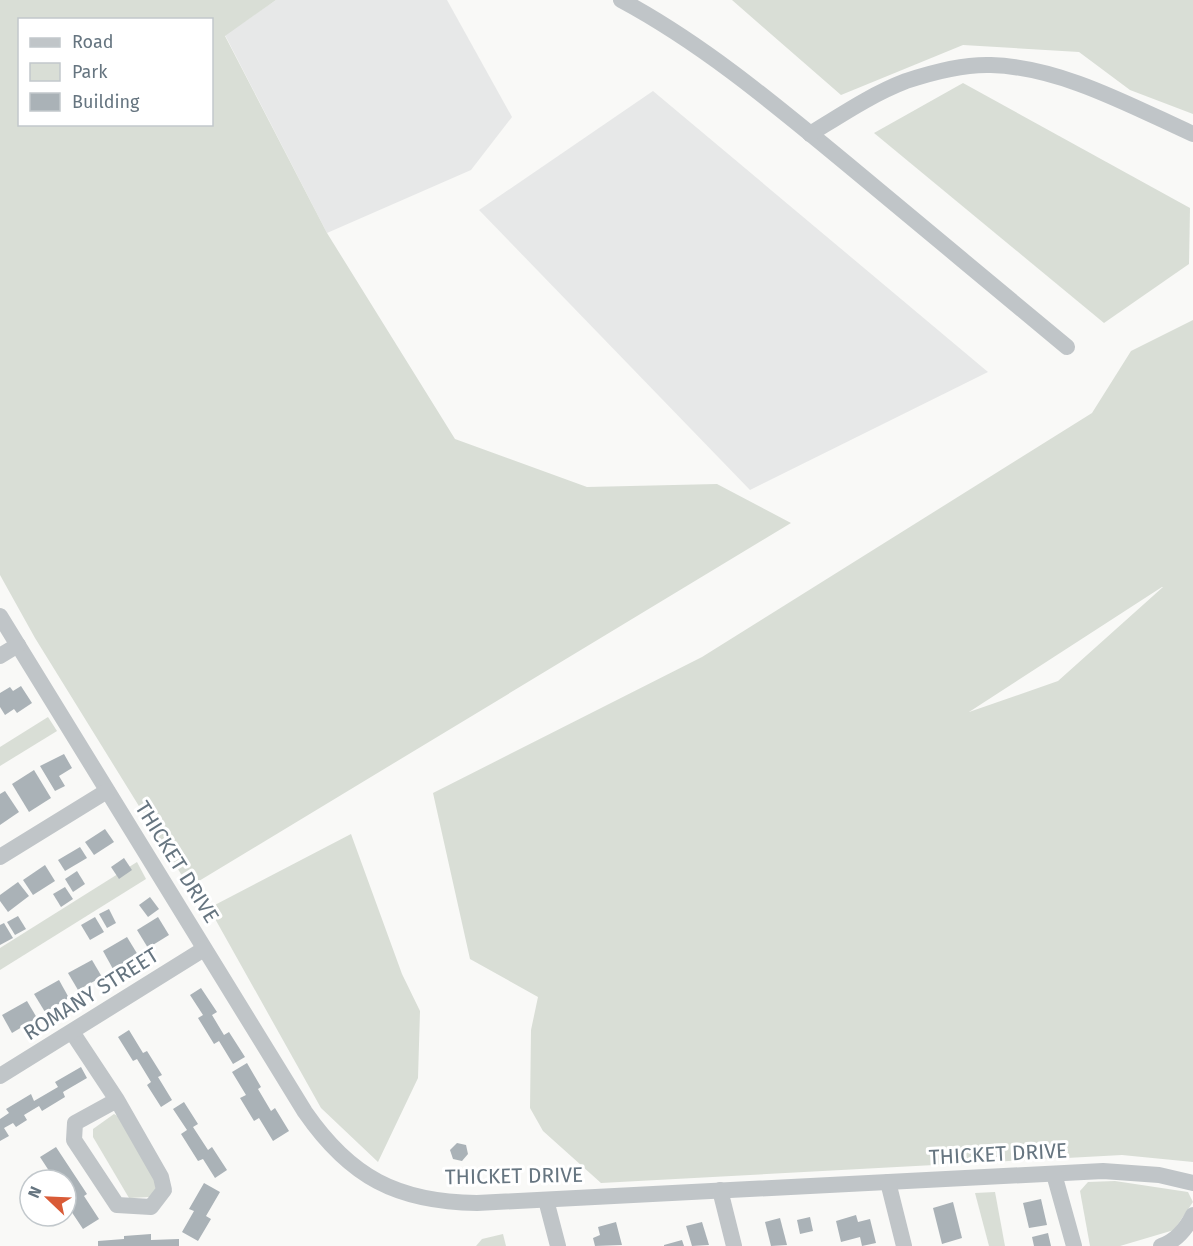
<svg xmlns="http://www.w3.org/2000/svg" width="1193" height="1246" viewBox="0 0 1193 1246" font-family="'Fira Sans',sans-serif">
  <rect width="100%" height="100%" fill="#f9f9f7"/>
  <g fill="#e7e8e8">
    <polygon points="276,0 447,0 512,117 471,170 327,233 225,35"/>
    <polygon points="653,91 988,372 750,490 479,210"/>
  </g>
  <g fill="#d9ded6" fill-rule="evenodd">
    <path d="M0,0H276L225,36L327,233L455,439L587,487L717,484L791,523L189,887L35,638L0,575ZM20,20H212V124H20Z"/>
    <polygon points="732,0 1193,0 1193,114 1130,90 1079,52 963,45 841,95"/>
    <polygon points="963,83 1190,208 1189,264 1104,323 874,133"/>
    <path d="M1193,320V1162L1122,1155L601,1183L543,1131L530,1108L531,1030L538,997L470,959L433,793L702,657L1092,413L1131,351ZM1163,587L1058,681L969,712L1162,587Z"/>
    <polygon points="48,717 57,731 0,766 0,747"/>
    <polygon points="351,834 402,974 420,1011 418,1078 378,1162 321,1108 209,908"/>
    <polygon points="137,862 146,879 0,970 0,948"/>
    <polygon points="114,1114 123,1119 159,1181 158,1191 150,1197 129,1198 93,1137 93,1129"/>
    <polygon points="1115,1181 1188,1192 1193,1202 1174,1230 1120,1246 1090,1246 1080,1191 1088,1182"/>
    <polygon points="995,1192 1005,1246 989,1246 975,1193"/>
    <polygon points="503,1234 506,1246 476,1246 482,1239"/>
  </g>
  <g fill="#aab2b7">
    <polygon points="21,686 32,703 17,713 14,709 5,715 0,707 0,693 10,687 13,691"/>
    <polygon points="64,754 72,768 59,776 65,786 55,791 40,766"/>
    <polygon points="34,770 51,798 29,812 12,784"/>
    <polygon points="5,791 19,812 0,825 0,794"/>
    <polygon points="105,829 114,842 94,855 85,842"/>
    <polygon points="80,847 87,858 65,871 58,860"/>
    <polygon points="124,858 132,870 119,879 111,867"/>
    <polygon points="45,865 55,881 33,895 23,880"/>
    <polygon points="77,871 85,884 73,892 65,879"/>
    <polygon points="18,882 29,896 8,912 0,901 0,895"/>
    <polygon points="65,887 73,899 61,907 53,894"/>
    <polygon points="150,897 159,909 148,917 139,905"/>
    <polygon points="109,909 116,923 107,928 99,914"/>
    <polygon points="18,916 26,929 15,935 7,922"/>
    <polygon points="95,917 104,932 90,940 81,925"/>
    <polygon points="158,917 169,935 148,948 137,930"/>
    <polygon points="4,923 13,938 0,945 0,925"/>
    <polygon points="127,937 138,955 113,969 103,951"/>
    <polygon points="92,960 102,977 78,990 68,973"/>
    <polygon points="59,980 69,998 45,1012 34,994"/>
    <polygon points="201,988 217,1012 212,1015 224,1035 229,1032 245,1057 233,1064 219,1041 214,1044 198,1018 203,1015 190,995"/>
    <polygon points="27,1001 37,1018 12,1033 2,1015"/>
    <polygon points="129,1030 143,1053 147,1051 162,1075 158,1077 172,1100 161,1107 147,1085 151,1082 137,1059 133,1061 118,1037"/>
    <polygon points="247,1063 261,1087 258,1089 271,1111 275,1108 289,1131 273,1141 259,1118 254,1121 240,1098 246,1095 232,1072"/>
    <polygon points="81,1067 87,1078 63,1092 65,1097 42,1111 39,1106 24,1115 27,1120 16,1127 13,1123 4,1128 9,1136 0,1141 0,1119 9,1113 6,1109 31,1094 34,1101 58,1087 55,1082"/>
    <polygon points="184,1102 198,1124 193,1127 208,1150 212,1147 227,1170 215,1178 203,1159 198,1161 181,1134 187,1130 173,1109"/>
    <polygon points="457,1143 466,1145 468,1154 462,1161 453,1159 450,1150"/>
    <polygon points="56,1147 87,1194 84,1196 99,1219 83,1229 67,1205 70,1203 66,1197 66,1180 55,1180 40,1157"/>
    <polygon points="204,1183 220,1192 206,1216 211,1219 198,1241 182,1232 194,1211 189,1209"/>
    <polygon points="1041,1199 1047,1225 1029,1228 1023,1203"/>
    <polygon points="953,1202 962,1238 942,1244 933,1208"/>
    <polygon points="856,1215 858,1222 870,1219 876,1243 862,1246 860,1237 841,1242 836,1221"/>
    <polygon points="810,1217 813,1231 800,1234 797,1220"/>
    <polygon points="780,1218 787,1245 771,1246 765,1222"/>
    <polygon points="616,1222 622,1245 595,1246 593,1238 600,1235 598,1227"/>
    <polygon points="702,1222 709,1245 692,1246 686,1226"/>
    <polygon points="1048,1233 1051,1246 1034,1246 1032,1237"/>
    <polygon points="151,1234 151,1240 179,1239 179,1246 98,1246 98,1241 124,1239 124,1236"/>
    <polygon points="682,1240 684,1246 664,1246 664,1245"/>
  </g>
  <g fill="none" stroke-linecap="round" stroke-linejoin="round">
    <g stroke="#c0c5c8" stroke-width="16">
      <path d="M621,0C705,45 779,108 853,169C924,228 996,288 1067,347"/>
      <path d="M810,134C841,115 872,94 906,81C933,72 963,64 991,65C1061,67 1131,106 1193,134"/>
      <path d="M0,616L305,1112C350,1177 397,1202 477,1203L1103,1171L1159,1175L1193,1183"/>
      <polyline points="0,656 18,645"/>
      <polyline points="0,857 107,791"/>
      <polyline points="72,1032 117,1100 161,1177 164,1190 151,1207 117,1205 74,1140 75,1123 117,1100"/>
      <polyline points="0,1076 204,949"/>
      <polyline points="1054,1174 1074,1246"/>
      <polyline points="888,1182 904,1246"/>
      <polyline points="720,1190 734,1246"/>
      <polyline points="546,1200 558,1246"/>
      <path d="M1161,1246C1176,1241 1186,1229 1193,1215"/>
    </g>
  </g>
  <g text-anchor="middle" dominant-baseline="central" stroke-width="6" stroke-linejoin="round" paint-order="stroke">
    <g font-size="21" fill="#667580" stroke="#fff">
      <text transform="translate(177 862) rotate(58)">THICKET DRIVE</text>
      <text transform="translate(91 994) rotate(-32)">ROMANY STREET</text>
      <text transform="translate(998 1154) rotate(-3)">THICKET DRIVE</text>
      <text transform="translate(514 1176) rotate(-1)">THICKET DRIVE</text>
    </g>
  </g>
  <rect x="18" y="18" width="195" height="108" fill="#ffffff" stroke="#c2c8cc" stroke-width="1.5"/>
  <rect x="30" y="38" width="30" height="9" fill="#c0c5c8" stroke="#c2c8cc" stroke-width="1.5"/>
  <text x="72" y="48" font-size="18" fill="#667580">Road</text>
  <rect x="30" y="63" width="30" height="18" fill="#d9ded6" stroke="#c2c8cc" stroke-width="1.5"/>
  <text x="72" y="78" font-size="18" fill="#667580">Park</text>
  <rect x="30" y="93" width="30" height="18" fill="#aab2b7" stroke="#c2c8cc" stroke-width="1.5"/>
  <text x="72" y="108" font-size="18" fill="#667580">Building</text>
  <g transform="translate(48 1198) rotate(293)"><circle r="28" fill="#ffffff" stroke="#c2c8cc" stroke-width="1.5"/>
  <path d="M0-4.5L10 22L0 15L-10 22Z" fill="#d95b37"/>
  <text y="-9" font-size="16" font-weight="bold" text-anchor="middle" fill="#667580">N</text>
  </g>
</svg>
